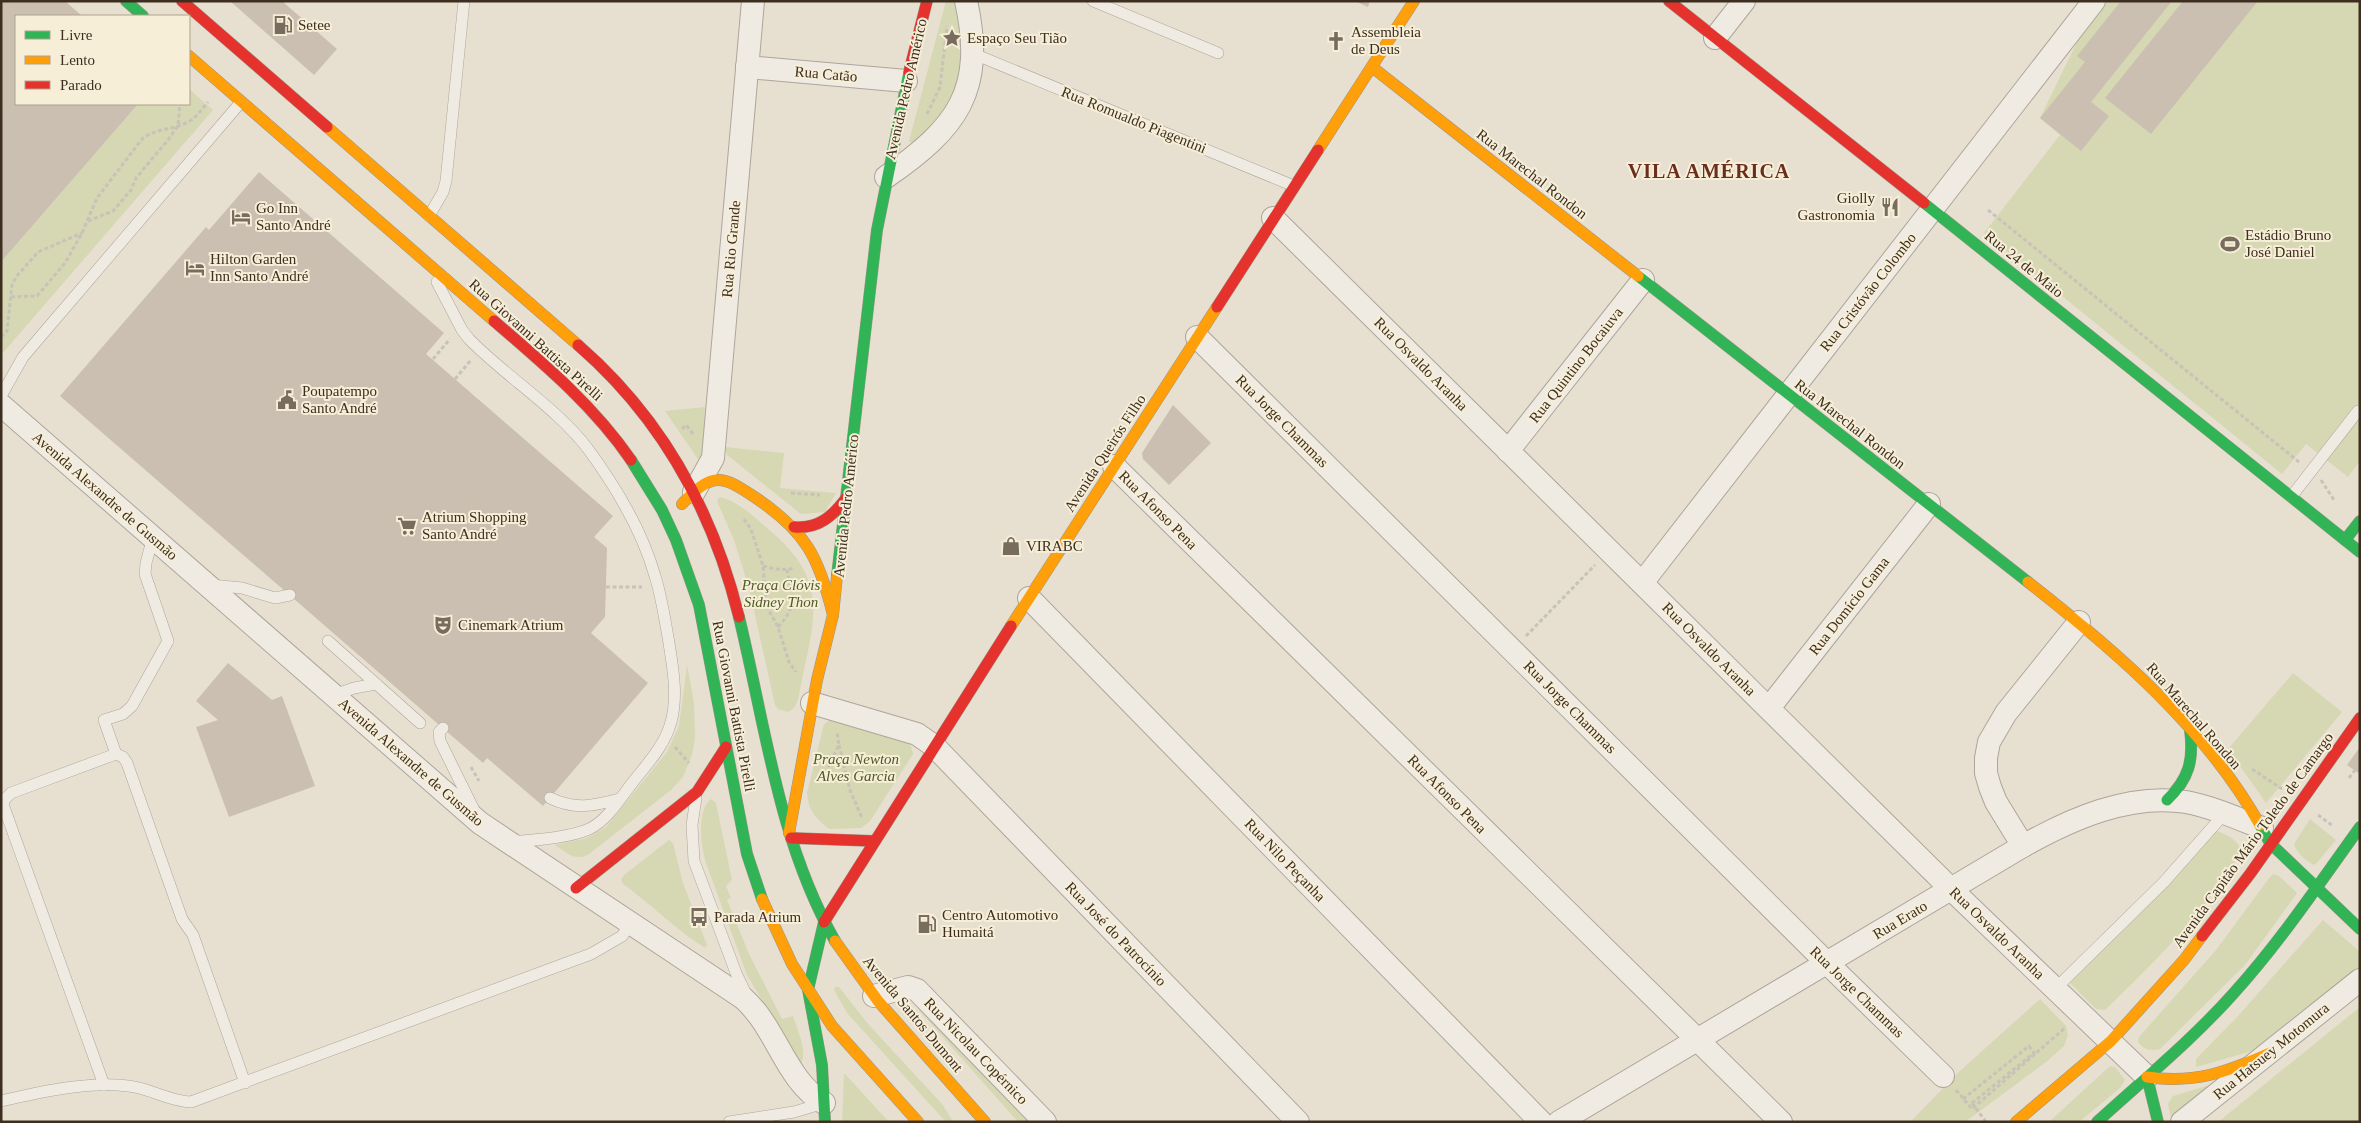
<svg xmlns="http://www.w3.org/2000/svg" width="2361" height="1123" viewBox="0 0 2361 1123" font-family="Georgia,serif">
  <rect width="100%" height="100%" fill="#e7e0d1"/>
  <g fill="#d6d7b3">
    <path d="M946,1H957C962,44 966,79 940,117C933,127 922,136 914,145L909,141Z"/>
    <polygon points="2108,1 2360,1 2360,461 2348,477 2306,444 2282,474 1984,233 2060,135 2040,118 2079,38"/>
    <polygon points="189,89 213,110 1,355 1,262 138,104 189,104"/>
    <polygon points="705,407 703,457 698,459 665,411"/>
    <polygon points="725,447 784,453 780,488 836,493 825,512 801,514 727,455"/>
    <path d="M720,497C739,502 752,515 767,528C836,584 811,625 798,700L794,708L788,712L778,709L775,705L749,588L734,540L717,501Z"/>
    <path d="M687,665L694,703L695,738L692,755L683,777L671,790L589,854C575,862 567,853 555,845L587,838L606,827L667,752L679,726Z"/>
    <polygon points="2293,673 2342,712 2266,803 2228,749"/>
    <path d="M832,719L910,742L913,754L870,821L861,828L829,829C816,819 808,810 807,793L824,724Z"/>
    <path d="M711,799L716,803L732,880L726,886L731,898L727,900L749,954L782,1019L793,1016C797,1029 809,1054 800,1065L747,975L706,863C701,848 696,810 711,799Z"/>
    <path d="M2310,819L2336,840L2315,865C2307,863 2296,852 2294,844Z"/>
    <path d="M2208,828C2221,833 2236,836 2241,850C2208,911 2154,962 2105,1010L2096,1009L2063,976L2162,879Z"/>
    <path d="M669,840L673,843L683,883L707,945L705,948C676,930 651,904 623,884L621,880L624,875Z"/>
    <path d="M2274,874L2279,876L2297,893L2245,965L2160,1049C2151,1051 2144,1050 2138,1042L2139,1037L2216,950L2270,877Z"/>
    <polygon points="2323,920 2359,951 2360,970 2263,1048 2196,1067 2196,1059 2238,1016"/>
    <polygon points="835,987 839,987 868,1024 943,1105 953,1122 946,1122 847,1013 834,990"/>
    <polygon points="918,999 1031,1122 1018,1122 918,1009"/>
    <polygon points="2040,999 2066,1026 2068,1035 2064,1046 2046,1062 1965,1122 1910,1122 1961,1070"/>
    <polygon points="2360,1007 2360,1122 2218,1122"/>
    <polygon points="2110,1066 2115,1067 2125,1080 2120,1088 2079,1122 2049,1122"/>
    <polygon points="844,1073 889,1122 842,1122"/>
    <polygon points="2210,1085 2172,1122 2168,1104 2173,1096"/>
  </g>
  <g fill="#cbbfb2">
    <polygon points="1,1 65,1 82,16 16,16 16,104 138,104 1,262"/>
    <polygon points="230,1 282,1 337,49 314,75"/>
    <polygon points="1355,1 1370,1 1368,7"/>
    <polygon points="2121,1 2172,1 2091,102 2109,116 2081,151 2040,118 2085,62 2077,56"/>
    <polygon points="2183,1 2258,1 2151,134 2105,98"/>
    <polygon points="259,172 444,333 426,354 613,516 594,537 607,548 605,617 591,633 648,683 543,806 487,758 483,763 60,396 206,227 209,230"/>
    <polygon points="1173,405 1211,443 1169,485 1143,459 1142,453"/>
    <polygon points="228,663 272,700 282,696 315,786 229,817 196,727 218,720 196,701"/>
    <polygon points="2360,747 2360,774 2347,765"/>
  </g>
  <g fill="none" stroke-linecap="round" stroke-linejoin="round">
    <g stroke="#ada599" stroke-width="12">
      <g id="lane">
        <polyline points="1093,1 1218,53"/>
        <polyline points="974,54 1294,186"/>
        <polyline points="429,216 443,192 446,181 464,1"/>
        <path d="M437,282L462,330L469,339C505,376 557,408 588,449C616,487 642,530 655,576C662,598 665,621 669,643C673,668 678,697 671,722C665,745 648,763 633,782C621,797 608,820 589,829C569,838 534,840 511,842"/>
        <polyline points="1,396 23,357 241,102"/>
        <polyline points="2291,497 2358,411"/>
        <polyline points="211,585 242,588 275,598 290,595"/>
        <polyline points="328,641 420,723"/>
        <polyline points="334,695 354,688 376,684"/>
        <polyline points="443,728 439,732 440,741 474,810"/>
        <polyline points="116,754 104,720 123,714 132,706 168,641 145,574 146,563 153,537"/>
        <path d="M550,798C575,810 594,806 619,799"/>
        <polyline points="696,798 692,825 694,861 736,973 746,994"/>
        <polyline points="2055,989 2164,882 2225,813"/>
        <polyline points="104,1085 4,807 3,801 11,793 116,754 123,757 127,763 182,919 193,935 245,1083"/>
        <path d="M1,1101C40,1092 88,1081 128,1086C150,1088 168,1101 191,1102L591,954L622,936L631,923"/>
        <polyline points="729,1122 794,1112 824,1103"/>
      </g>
    </g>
    <g stroke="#ada599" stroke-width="24">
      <g id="street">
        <polyline points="1715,38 1744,1"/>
        <polyline points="747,67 906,81"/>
        <path d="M886,177C957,128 986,91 966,1"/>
        <polyline points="1273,218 1952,890 2147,1077"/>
        <polyline points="1197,337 1827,963 1943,1076"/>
        <path d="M1,405L480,823L743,998C777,1028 785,1080 824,1103"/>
        <polyline points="1508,451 1643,280"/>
        <polyline points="1114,466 1781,1122"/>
        <polyline points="694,492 713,458 753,1"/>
        <polyline points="1642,583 2094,1"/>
        <polyline points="1029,598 1541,1122"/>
        <polyline points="812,703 917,734 934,746 1298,1122"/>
        <polyline points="1769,708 1929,504"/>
        <polyline points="2023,846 1996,802 1990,787 1986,773 1986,758 1989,742 2006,713 2079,622"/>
        <polyline points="874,996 908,987 917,990 1045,1122"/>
        <path d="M1559,1122L2023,846C2071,819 2129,793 2186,802C2212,807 2237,818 2262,828"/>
        <polyline points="2182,1122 2360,980"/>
      </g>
    </g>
    <g stroke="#9c958a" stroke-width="12">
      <g id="fast">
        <polyline points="126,1 143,16"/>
        <polyline points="1924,203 2360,552"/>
        <polyline points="1638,276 2028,582"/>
        <polyline points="631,460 662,510 676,540 699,605 747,854 762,899"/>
        <polyline points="2345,540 2360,521"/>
        <polyline points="837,576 877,230 909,72"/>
        <path d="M739,617C766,728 778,840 835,941"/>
        <path d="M2167,800C2189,779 2194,760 2190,730"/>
        <polyline points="2260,825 2270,843 2360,929"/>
        <polyline points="824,922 808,990 822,1065 825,1122"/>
        <polyline points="2147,1077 2158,1122"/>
        <path d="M2097,1122C2143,1080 2192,1040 2233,994C2280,942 2319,884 2360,827"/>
      </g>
    </g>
    <g stroke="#9c958a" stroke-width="12">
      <g id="slow">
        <polyline points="189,56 494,321"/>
        <polyline points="1372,67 1638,276"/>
        <polyline points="327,127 578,345"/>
        <polyline points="1318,150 1414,1"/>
        <path d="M682,504C712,472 721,474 756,498C806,532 819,557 833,615"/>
        <path d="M2028,582C2116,651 2204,726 2260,825"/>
        <polyline points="1011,626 1217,307"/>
        <polyline points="789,833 817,680 833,615 837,576"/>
        <polyline points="762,899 792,964 832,1026 918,1122"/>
        <polyline points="835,941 878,1001 985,1122"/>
        <path d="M2147,1077C2195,1084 2227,1072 2270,1053"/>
        <polyline points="2016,1122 2111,1041 2184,960 2202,936"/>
      </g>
    </g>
    <g stroke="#9c958a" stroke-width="12">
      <g id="jam">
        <polyline points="182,1 327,127"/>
        <polyline points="1669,1 1924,203"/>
        <polyline points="909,72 927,1"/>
        <polyline points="1217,307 1318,150"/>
        <path d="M494,321C544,364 594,406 631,460"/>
        <path d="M578,345C661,417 713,511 739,617"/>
        <path d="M794,527C819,529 833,516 847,497"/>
        <polyline points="791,838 874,841"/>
        <polyline points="576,888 697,792 726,747"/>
        <polyline points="824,922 1011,626"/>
        <polyline points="2202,936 2250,874 2360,718"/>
      </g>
    </g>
    <g stroke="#c8c2b9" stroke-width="3" stroke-dasharray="4 2.5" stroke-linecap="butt">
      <polyline points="927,114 940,87 947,26"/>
      <polyline points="1988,210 2299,462"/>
      <polyline points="88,221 113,211 131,190 136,178 168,140 178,126 180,104"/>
      <path d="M11,297L37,296L65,263L82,233L97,198L142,139C155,128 174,130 188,122C196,118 202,109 208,102"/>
      <polyline points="1,337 7,331 12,285 16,277 38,252 82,233"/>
      <polyline points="433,359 450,339"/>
      <polyline points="455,379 471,360"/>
      <polyline points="682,429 686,425 694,435"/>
      <polyline points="2321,480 2334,500"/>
      <polyline points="791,493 820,495"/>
      <polyline points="744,519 751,529 763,566 766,605 778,627 789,662 796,672"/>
      <path d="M763,566C774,569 783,571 794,568"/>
      <polyline points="606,587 642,587"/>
      <path d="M778,627C798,605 793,597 787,570"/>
      <polyline points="1526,636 1595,565"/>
      <polyline points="839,745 850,790 862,818"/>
      <polyline points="675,747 689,763"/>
      <polyline points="471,767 479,781"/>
      <polyline points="2252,769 2282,789"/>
      <polyline points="825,773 839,745 837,732"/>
      <polyline points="2349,778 2355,770"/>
      <polyline points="2318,815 2333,826"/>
      <polyline points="1956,1090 1972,1109 2066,1027"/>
      <polyline points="1963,1099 2029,1046 2034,1053 1972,1103"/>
    </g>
    <use href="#lane" stroke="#efebe3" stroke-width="11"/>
    <use href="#street" stroke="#efebe3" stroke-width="22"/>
    <use href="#fast" stroke="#30b455" stroke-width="11"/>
    <use href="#slow" stroke="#ff9f0a" stroke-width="11"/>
    <use href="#jam" stroke="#e5322d" stroke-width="11"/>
    <polyline stroke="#c8c2b9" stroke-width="3" stroke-dasharray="4 2.5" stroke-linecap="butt" points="1972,1103 1986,1122"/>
  </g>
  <defs>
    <g id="fuel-bare" transform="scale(1.5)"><path d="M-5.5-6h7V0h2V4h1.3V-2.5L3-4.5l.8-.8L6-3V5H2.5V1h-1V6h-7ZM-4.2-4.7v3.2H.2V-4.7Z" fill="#786c5e" stroke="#f7eed8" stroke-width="2.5" paint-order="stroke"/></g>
    <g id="sight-bare" transform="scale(1.5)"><path d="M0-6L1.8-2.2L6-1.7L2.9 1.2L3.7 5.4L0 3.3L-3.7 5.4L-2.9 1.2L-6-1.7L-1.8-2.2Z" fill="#786c5e" stroke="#f7eed8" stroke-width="2.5" paint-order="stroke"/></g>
    <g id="church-bare" transform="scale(1.5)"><path d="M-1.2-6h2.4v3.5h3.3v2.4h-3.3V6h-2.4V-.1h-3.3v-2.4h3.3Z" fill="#786c5e" stroke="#f7eed8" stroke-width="2.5" paint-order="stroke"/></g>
    <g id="restaurant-bare" transform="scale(1.5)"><path d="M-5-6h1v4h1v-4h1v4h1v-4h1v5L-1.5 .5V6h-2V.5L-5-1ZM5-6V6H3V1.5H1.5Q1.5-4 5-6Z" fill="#786c5e" stroke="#f7eed8" stroke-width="2.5" paint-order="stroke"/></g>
    <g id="hotel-bare" transform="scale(1.5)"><path d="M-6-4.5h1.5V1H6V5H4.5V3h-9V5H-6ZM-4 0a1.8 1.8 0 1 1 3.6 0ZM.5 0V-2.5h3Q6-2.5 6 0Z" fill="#786c5e" stroke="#f7eed8" stroke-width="2.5" paint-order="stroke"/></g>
    <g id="stadium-bare" transform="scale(1.5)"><path d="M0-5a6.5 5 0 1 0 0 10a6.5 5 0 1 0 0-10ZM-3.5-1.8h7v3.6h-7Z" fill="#786c5e" stroke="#f7eed8" stroke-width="2.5" paint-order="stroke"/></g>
    <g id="civic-bare" transform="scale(1.5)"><path d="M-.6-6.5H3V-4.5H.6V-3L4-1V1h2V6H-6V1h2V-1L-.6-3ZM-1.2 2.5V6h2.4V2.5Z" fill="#786c5e" stroke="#f7eed8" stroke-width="2.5" paint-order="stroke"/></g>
    <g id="supermarket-bare" transform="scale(1.5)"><path d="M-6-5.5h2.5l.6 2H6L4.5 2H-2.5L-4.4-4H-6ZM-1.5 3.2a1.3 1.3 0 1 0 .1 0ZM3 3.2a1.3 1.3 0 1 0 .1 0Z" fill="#786c5e" stroke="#f7eed8" stroke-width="2.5" paint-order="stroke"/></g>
    <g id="shop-bare" transform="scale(1.5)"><path d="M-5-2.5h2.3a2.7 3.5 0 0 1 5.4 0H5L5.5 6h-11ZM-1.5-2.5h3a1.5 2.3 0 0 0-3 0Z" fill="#786c5e" stroke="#f7eed8" stroke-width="2.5" paint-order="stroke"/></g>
    <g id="theatre-bare" transform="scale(1.5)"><path d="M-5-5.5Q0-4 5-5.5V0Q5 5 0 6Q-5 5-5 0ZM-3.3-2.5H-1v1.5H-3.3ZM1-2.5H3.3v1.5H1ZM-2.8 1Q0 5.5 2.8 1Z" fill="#786c5e" stroke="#f7eed8" stroke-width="2.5" paint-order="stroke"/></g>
    <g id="bus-bare" transform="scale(1.5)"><path d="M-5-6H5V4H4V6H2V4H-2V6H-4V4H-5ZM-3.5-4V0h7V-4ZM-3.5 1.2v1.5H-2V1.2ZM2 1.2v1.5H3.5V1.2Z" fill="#786c5e" stroke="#f7eed8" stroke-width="2.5" paint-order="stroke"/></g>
  </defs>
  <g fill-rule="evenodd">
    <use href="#fuel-bare" x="283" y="25"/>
    <use href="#sight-bare" x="952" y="38"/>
    <use href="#church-bare" x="1336" y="41"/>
    <use href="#restaurant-bare" x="1890" y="207"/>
    <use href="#hotel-bare" x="241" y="217"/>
    <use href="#stadium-bare" x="2230" y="244"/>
    <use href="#hotel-bare" x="195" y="268"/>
    <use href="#civic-bare" x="287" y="400"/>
    <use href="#supermarket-bare" x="407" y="526"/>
    <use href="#shop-bare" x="1011" y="546"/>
    <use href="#theatre-bare" x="443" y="625"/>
    <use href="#bus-bare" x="699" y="917"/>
    <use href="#fuel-bare" x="927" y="924"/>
  </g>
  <g text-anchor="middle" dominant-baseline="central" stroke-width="4" stroke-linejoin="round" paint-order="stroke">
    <g font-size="15" fill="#3d2e20" stroke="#f7eed8" text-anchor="start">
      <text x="298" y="25">Setee</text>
      <text x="1351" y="32">Assembleia<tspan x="1351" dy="17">de Deus</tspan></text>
      <text x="967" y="38">Espaço Seu Tião</text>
      <text x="1875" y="198" text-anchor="end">Giolly<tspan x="1875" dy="17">Gastronomia</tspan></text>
      <text x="256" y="208">Go Inn<tspan x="256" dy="17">Santo André</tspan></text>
      <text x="2245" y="235">Estádio Bruno<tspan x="2245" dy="17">José Daniel</tspan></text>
      <text x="210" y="259">Hilton Garden<tspan x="210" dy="17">Inn Santo André</tspan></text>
      <text x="302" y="391">Poupatempo<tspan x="302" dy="17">Santo André</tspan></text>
      <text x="422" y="517">Atrium Shopping<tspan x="422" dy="17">Santo André</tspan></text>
      <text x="1026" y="546">VIRABC</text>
      <text x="458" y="625">Cinemark Atrium</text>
      <text x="942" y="915">Centro Automotivo<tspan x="942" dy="17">Humaitá</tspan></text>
      <text x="714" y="917">Parada Atrium</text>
    </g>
    <g font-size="15" fill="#3d2e20" stroke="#f7eed8">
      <text transform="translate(826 74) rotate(5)">Rua Catão</text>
      <text transform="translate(906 89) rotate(-77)">Avenida Pedro Américo</text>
      <text transform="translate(1134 120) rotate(22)">Rua Romualdo Piagentini</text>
      <text transform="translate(1532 174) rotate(38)">Rua Marechal Rondon</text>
      <text transform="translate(731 249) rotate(-85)">Rua Rio Grande</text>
      <text transform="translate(2024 264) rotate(39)">Rua 24 de Maio</text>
      <text transform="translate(1868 292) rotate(-52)">Rua Cristóvão Colombo</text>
      <text transform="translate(536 340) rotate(42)">Rua Giovanni Battista Pirelli</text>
      <text transform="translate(1421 364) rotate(45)">Rua Osvaldo Aranha</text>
      <text transform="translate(1576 365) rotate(-52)">Rua Quintino Bocaiuva</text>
      <text transform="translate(1282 421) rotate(45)">Rua Jorge Chammas</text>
      <text transform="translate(1850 424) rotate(38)">Rua Marechal Rondon</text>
      <text transform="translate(1105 453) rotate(-57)">Avenida Queirós Filho</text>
      <text transform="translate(105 496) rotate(41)">Avenida Alexandre de Gusmão</text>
      <text transform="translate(846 506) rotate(-84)">Avenida Pedro Américo</text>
      <text transform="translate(1158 510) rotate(45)">Rua Afonso Pena</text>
      <text transform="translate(1849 606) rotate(-52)">Rua Domício Gama</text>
      <text transform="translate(1709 649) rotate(45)">Rua Osvaldo Aranha</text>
      <text transform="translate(734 706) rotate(79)">Rua Giovanni Battista Pirelli</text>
      <text transform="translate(1570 707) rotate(45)">Rua Jorge Chammas</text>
      <text transform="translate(2194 716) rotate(49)">Rua Marechal Rondon</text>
      <text transform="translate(411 762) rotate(41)">Avenida Alexandre de Gusmão</text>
      <text transform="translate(1447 794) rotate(45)">Rua Afonso Pena</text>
      <text transform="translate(2253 840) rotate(-54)">Avenida Capitão Mário Toledo de Camargo</text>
      <text transform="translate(1285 860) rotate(46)">Rua Nilo Peçanha</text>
      <text transform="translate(1900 920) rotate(-31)">Rua Erato</text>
      <text transform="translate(1997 933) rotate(44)">Rua Osvaldo Aranha</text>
      <text transform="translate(1116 934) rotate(46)">Rua José do Patrocínio</text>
      <text transform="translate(1857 992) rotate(44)">Rua Jorge Chammas</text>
      <text transform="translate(913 1014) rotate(50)">Avenida Santos Dumont</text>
      <text transform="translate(976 1051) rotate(46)">Rua Nicolau Copérnico</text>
      <text transform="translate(2271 1051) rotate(-39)">Rua Hatsuey Motomura</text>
    </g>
    <g font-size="15" font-style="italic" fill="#4d5a26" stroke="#f7eed8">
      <text x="781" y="585">Praça Clóvis<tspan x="781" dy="17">Sidney Thon</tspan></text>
      <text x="856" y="759">Praça Newton<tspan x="856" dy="17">Alves Garcia</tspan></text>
    </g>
    <g font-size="20" font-weight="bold" letter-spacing="1" fill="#6b2e1e" stroke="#f7eed8">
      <text x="1709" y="171">VILA AMÉRICA</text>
    </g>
  </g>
  <rect width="2361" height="1123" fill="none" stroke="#3d2e20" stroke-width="5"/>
  <rect x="15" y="15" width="175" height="90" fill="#f7eed8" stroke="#ada18e"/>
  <rect x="25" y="31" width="25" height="8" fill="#30b455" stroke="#ada18e"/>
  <text x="60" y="40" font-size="15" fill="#3d2e20">Livre</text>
  <rect x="25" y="56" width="25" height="8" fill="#ff9f0a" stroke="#ada18e"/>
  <text x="60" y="65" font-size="15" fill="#3d2e20">Lento</text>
  <rect x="25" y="81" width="25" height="8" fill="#e5322d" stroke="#ada18e"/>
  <text x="60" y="90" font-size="15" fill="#3d2e20">Parado</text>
</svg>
